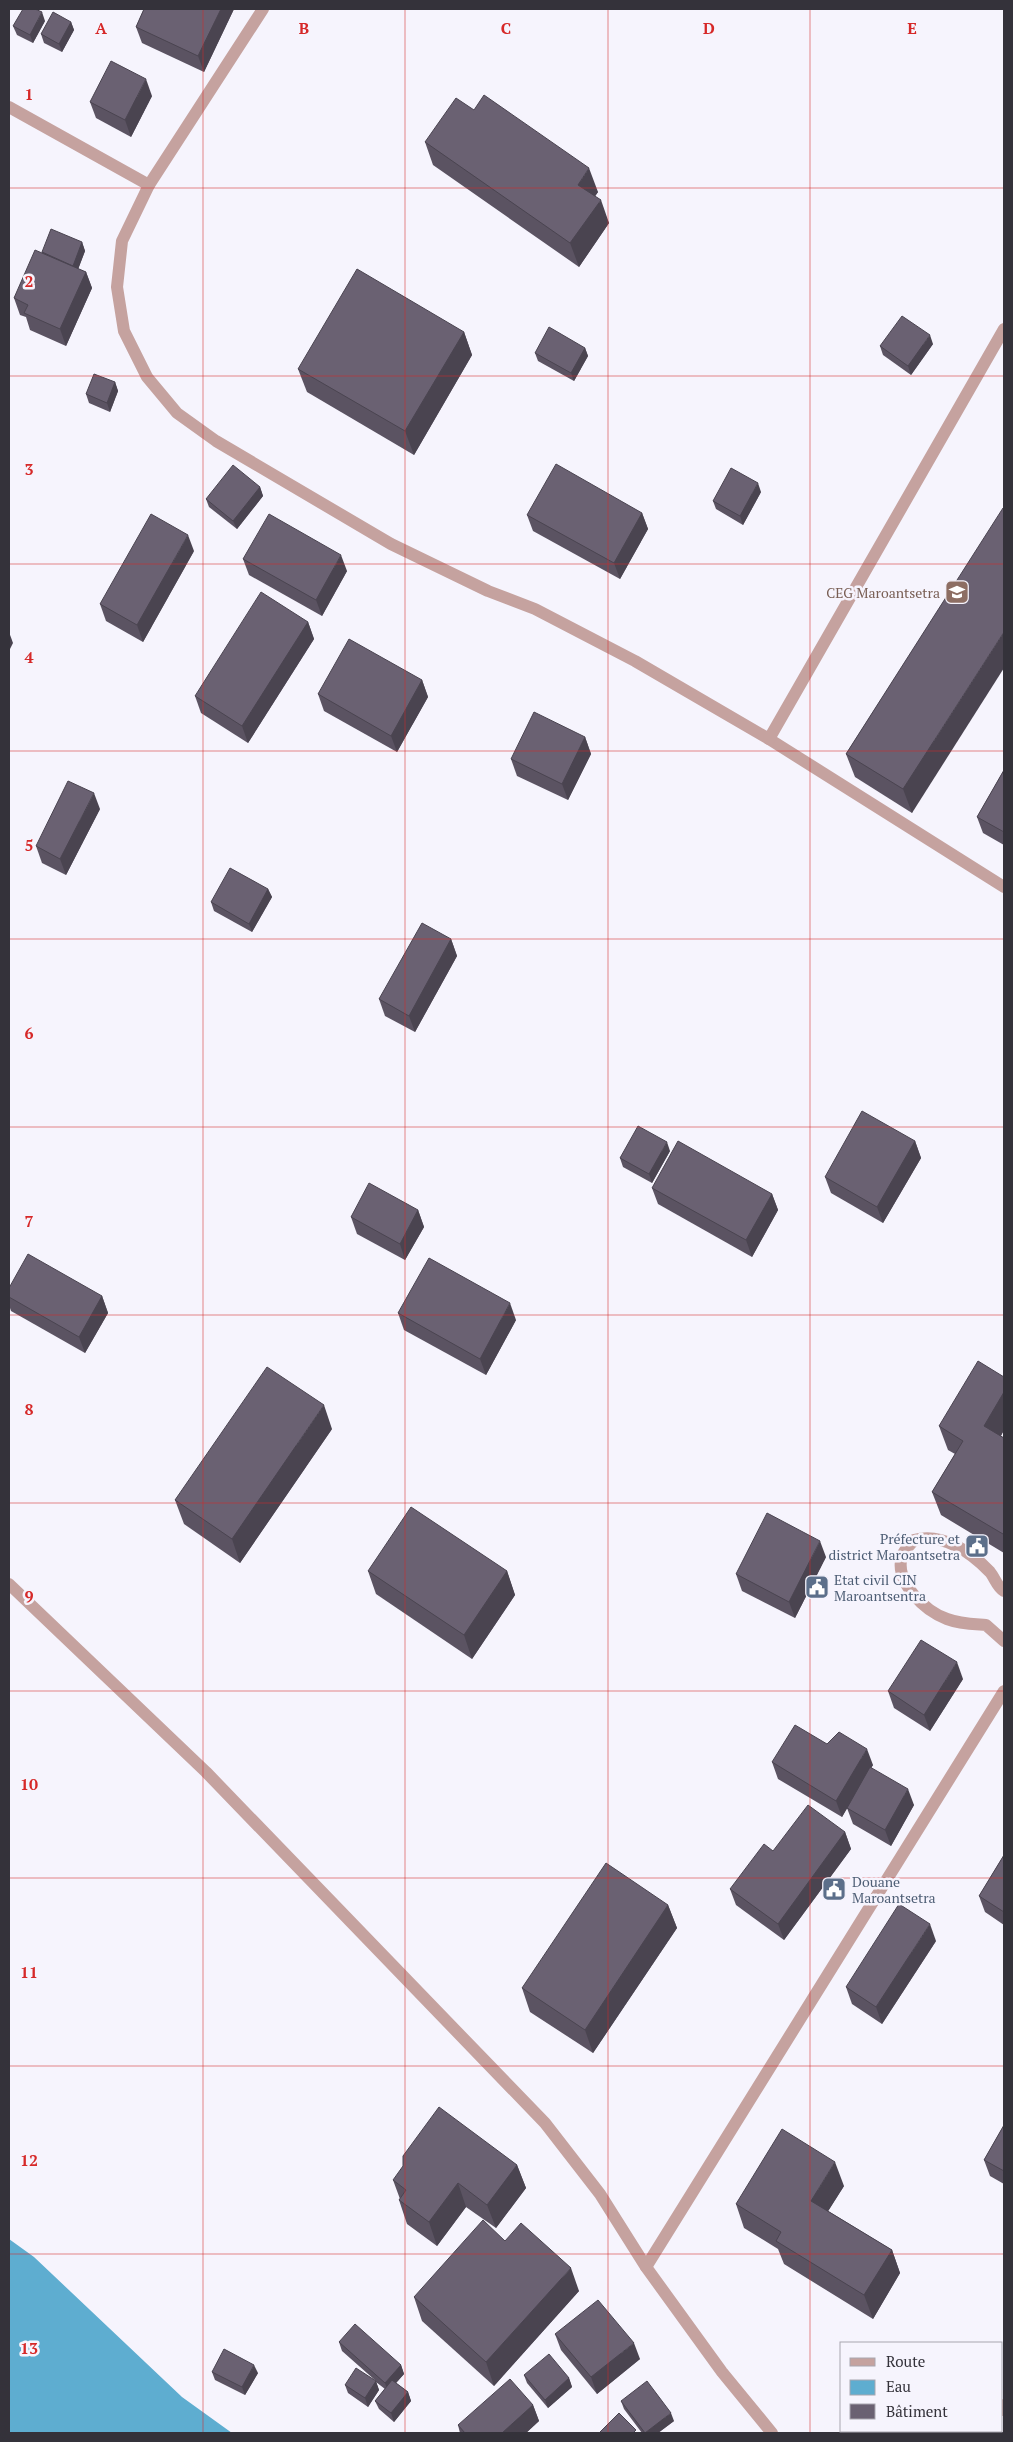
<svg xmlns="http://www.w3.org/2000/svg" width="1013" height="2442" viewBox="0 0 1013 2442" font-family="'PT Serif',serif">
  <rect width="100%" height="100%" fill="#f6f4fd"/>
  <polygon fill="#5eadd0" points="9,2239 34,2257 182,2397 232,2433 9,2433"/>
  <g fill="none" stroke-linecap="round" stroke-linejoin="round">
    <g stroke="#c5a29f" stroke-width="12">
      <polyline points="263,9 149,185 122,241 117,287 124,331 147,377 177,413 216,441 391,544 488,591 535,609 635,661 769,739 1004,887"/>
      <polyline points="9,107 149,185"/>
      <polyline points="769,739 1004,329"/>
      <polyline points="9,1584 206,1772 545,2123 600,2194 646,2267 722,2372 772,2433"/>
      <path d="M1004,1591C997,1587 995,1578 990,1572C971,1552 942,1532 914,1540C910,1545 904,1550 902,1556C894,1582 925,1611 947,1619C960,1624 972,1624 986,1625L1004,1641"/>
      <polyline points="646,2267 1004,1691"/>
      <polyline points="1002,2410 1004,2405"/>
      <polyline points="988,2433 989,2431"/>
    </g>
  </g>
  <g fill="#5b5362">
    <polygon points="144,9 234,9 204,72 142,43 136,27"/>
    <polygon points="45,21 33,43 17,35 13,26"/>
    <polygon points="71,22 74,30 62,52 44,43 41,34"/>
    <polygon points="152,96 131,137 96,118 90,102"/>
    <polygon points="474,110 598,192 595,196 609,223 579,267 433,165 425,142"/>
    <polygon points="82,242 85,251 78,269 86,272 92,288 66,346 30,330 26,317 20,315 14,298 42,252"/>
    <polygon points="464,332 472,355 414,455 307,392 298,369"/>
    <polygon points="933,344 911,375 883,355 880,346"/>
    <polygon points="585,348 588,356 574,381 538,361 535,353"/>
    <polygon points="115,382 118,391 110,412 89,403 86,394"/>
    <polygon points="260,487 263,496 237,529 209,507 206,499"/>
    <polygon points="761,492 743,525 716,509 713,501"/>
    <polygon points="1004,508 912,813 855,777 846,754"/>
    <polygon points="642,513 648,529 620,579 533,531 527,515"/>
    <polygon points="194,551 143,642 106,621 100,604"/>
    <polygon points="243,559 347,571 322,616 249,575"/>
    <polygon points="308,622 314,639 248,743 201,713 195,696"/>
    <polygon points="422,680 428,697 397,752 324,711 318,694"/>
    <polygon points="585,737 591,754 568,800 517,776 511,759"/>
    <polygon points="1004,770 1004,845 983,833 977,817"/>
    <polygon points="100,809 66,875 42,863 36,846"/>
    <polygon points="268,889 272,897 252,932 214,911 211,902"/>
    <polygon points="451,939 457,956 415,1032 385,1016 379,999"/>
    <polygon points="915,1141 921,1158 883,1223 831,1193 825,1177"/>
    <polygon points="670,1151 652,1183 623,1167 620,1158"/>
    <polygon points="652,1188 772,1194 778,1210 752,1257 658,1204"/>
    <polygon points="418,1210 424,1227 405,1260 357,1234 351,1217"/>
    <polygon points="9,1288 102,1296 108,1313 85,1353 11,1311 9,1305"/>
    <polygon points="398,1313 516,1320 486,1375 404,1330"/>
    <polygon points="1004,1377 1004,1430 1001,1436 1004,1438 1004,1553 941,1515 932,1492 955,1454 948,1450 939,1426"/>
    <polygon points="332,1429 240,1563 184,1524 175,1500"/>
    <polygon points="826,1557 795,1618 742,1591 736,1574"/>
    <polygon points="368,1571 507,1571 515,1595 472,1659 376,1594"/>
    <polygon points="963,1679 930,1731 894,1708 888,1691"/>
    <polygon points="827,1744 873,1765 871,1768 914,1805 891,1846 853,1824 847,1808 842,1817 778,1779 772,1762"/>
    <polygon points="845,1832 851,1849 784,1940 736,1905 730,1889"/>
    <polygon points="1004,1855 1004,1925 985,1912 979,1896"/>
    <polygon points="668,1905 677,1928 593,2053 530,2012 522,1988"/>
    <polygon points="936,1941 882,2024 852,2004 846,1987"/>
    <polygon points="1004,2125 1004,2184 990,2176 984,2160"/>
    <polygon points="517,2165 526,2188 496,2228 466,2207 437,2246 407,2224 399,2200 400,2199 393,2180"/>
    <polygon points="844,2186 828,2211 892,2250 900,2273 873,2319 784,2264 778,2249 744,2228 736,2204"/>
    <polygon points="505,2241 579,2291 494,2386 422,2321 414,2297"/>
    <polygon points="555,2334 640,2359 597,2394 561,2350"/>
    <polygon points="339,2342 401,2365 404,2374 396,2383 408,2392 411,2401 394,2422 379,2409 375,2401 385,2389 376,2382 379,2390 368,2407 348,2393 345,2385 376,2381 342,2351"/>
    <polygon points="212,2372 258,2373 245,2395 215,2380"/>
    <polygon points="524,2375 569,2378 572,2387 548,2408 527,2383"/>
    <polygon points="621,2401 674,2421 658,2433 642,2433 624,2409"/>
    <polygon points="533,2405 539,2421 526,2433 460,2433 458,2425"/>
  </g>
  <g fill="#4a4450">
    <polygon points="221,9 234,9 204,72 198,56"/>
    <polygon points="42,12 45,21 33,43 30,35"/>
    <polygon points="71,22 74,30 62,52 59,44"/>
    <polygon points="146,79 152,96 131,137 125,120"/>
    <polygon points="589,168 598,192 587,208 578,185"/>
    <polygon points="601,200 609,223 579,267 570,243"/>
    <polygon points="82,242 85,251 76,275 73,266"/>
    <polygon points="86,272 92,288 66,346 60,329"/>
    <polygon points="464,332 472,355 414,455 405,431"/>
    <polygon points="930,335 933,344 911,375 908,366"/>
    <polygon points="585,348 588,356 574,381 571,373"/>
    <polygon points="115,382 118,391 110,412 107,403"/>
    <polygon points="758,483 761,492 743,525 740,516"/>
    <polygon points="260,487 263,496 237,529 233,521"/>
    <polygon points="642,513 648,529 620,579 614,563"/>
    <polygon points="188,535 194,551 143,642 137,625"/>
    <polygon points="341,555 347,571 322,616 316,600"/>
    <polygon points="308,622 314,639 248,743 242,726"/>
    <polygon points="9,632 13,643 9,651"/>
    <polygon points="1004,632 1004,668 912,813 903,789"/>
    <polygon points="422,680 428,697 397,752 391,736"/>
    <polygon points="585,737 591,754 568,800 562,784"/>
    <polygon points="94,793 100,809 66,875 60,859"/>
    <polygon points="268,889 272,897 252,932 249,924"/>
    <polygon points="451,939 457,956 415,1032 409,1016"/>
    <polygon points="915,1141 921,1158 883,1223 877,1207"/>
    <polygon points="667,1142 670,1151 652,1183 649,1174"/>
    <polygon points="772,1194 778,1210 752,1257 746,1240"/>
    <polygon points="418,1210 424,1227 405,1260 400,1244"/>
    <polygon points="102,1296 108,1313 85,1353 79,1337"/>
    <polygon points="510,1303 516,1320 486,1375 480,1359"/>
    <polygon points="1004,1392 1004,1430 993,1449 984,1426"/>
    <polygon points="324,1405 332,1429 240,1563 232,1539"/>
    <polygon points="820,1541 826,1557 795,1618 789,1602"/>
    <polygon points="507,1571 515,1595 472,1659 464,1635"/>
    <polygon points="957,1662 963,1679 930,1731 924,1715"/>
    <polygon points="867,1749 873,1765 842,1817 836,1801"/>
    <polygon points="908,1789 914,1805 891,1846 885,1830"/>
    <polygon points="845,1832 851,1849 784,1940 778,1924"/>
    <polygon points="668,1905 677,1928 593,2053 585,2030"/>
    <polygon points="930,1924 936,1941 882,2024 876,2007"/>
    <polygon points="835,2162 844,2186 820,2224 811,2201"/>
    <polygon points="517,2165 526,2188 496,2228 487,2205"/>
    <polygon points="458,2183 466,2207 437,2246 429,2222"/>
    <polygon points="892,2250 900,2273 873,2319 864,2295"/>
    <polygon points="571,2268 579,2291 494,2386 486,2362"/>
    <polygon points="634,2343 640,2359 597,2394 591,2377"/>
    <polygon points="254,2365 258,2373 245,2395 242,2387"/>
    <polygon points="401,2365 404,2374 388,2392 385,2383"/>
    <polygon points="569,2378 572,2387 548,2408 545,2400"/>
    <polygon points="376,2381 379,2390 368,2407 365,2398"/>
    <polygon points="408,2392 411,2401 394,2422 391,2413"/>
    <polygon points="533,2405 539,2421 526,2433 502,2433"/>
    <polygon points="671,2413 674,2421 658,2433 645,2433"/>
    <polygon points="929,2431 945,2431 944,2433 928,2433"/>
  </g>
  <g fill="#6a6172" stroke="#4a4450">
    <polygon points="23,9 35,9 42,12 30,35 13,26"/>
    <polygon points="144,9 221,9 198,56 136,27"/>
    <polygon points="53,12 71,22 59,44 41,34"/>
    <polygon points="111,61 146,79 125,120 90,102"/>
    <polygon points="484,95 589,168 578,185 601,200 570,243 425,142 456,98 474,110"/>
    <polygon points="51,229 82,242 73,266 42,252"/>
    <polygon points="35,250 86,272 60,329 24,313 28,305 14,298"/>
    <polygon points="357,269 464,332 405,431 298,369"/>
    <polygon points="902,316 930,335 908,366 880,346"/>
    <polygon points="549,327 585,348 571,373 535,353"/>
    <polygon points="94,374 115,382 107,403 86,394"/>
    <polygon points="556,464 642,513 614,563 527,515"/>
    <polygon points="233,465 260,487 233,521 206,499"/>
    <polygon points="731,468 758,483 740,516 713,501"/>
    <polygon points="1003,508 1004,508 1004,632 903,789 846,754"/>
    <polygon points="151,514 188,535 137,625 100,604"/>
    <polygon points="269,514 341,555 316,600 243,559"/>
    <polygon points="261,592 308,622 242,726 195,696"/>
    <polygon points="349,639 422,680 391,736 318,694"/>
    <polygon points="534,712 585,737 562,784 511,759"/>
    <polygon points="1004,770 1004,832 977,817"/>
    <polygon points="68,781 94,793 60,859 36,846"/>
    <polygon points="230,868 268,889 249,924 211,902"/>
    <polygon points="422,923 451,939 409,1016 379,999"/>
    <polygon points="862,1111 915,1141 877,1207 825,1177"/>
    <polygon points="638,1126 667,1142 649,1174 620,1158"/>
    <polygon points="678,1141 772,1194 746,1240 652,1188"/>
    <polygon points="369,1183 418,1210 400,1244 351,1217"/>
    <polygon points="28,1254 102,1296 79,1337 9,1297 9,1288"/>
    <polygon points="429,1258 510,1303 480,1359 398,1313"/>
    <polygon points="978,1361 1004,1377 1004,1392 984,1426 1004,1438 1004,1531 1003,1534 932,1492 963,1441 939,1426"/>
    <polygon points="267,1367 324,1405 232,1539 175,1500"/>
    <polygon points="411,1507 507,1571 464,1635 368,1571"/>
    <polygon points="767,1513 820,1541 789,1602 736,1574"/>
    <polygon points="921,1640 957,1662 924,1715 888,1691"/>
    <polygon points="795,1725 827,1744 839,1732 867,1749 836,1801 772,1762"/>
    <polygon points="870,1767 908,1789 885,1830 847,1808"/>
    <polygon points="808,1805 845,1832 778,1924 730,1889 764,1844 773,1851"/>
    <polygon points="1004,1855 1004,1912 979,1896"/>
    <polygon points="606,1863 668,1905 585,2030 522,1988"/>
    <polygon points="899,1904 930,1924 876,2007 846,1987"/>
    <polygon points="439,2107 517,2165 487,2205 458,2183 429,2222 399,2200 406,2190 393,2180 403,2166 403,2156"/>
    <polygon points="1004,2125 1004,2171 984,2160"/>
    <polygon points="782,2129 835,2162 811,2201 892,2250 864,2295 776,2241 781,2232 736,2204"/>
    <polygon points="483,2220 505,2241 521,2223 571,2268 486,2362 414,2297"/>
    <polygon points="598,2300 634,2343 591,2377 555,2334"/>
    <polygon points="355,2324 401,2365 385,2383 339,2342"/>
    <polygon points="224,2349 254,2365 242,2387 212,2372"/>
    <polygon points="549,2354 569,2378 545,2400 524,2375"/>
    <polygon points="356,2368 376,2381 365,2398 345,2385"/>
    <polygon points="510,2379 533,2405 502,2433 465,2433 458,2425"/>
    <polygon points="392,2380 408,2392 391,2413 375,2401"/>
    <polygon points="647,2381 671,2413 645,2433 621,2401"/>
    <polygon points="619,2413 636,2430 633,2433 599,2433"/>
    <polygon points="872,2431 929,2431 928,2433 871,2433"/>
  </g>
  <path fill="none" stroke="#d62828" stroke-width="1" stroke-opacity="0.55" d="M203,9V2433M405,9V2433M608,9V2433M810,9V2433M9,188H1004M9,376H1004M9,564H1004M9,751H1004M9,939H1004M9,1127H1004M9,1315H1004M9,1503H1004M9,1691H1004M9,1878H1004M9,2066H1004M9,2254H1004"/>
  <defs>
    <g id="school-square" transform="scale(1.25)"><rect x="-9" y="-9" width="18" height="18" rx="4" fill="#8d6e63" stroke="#f6f4fd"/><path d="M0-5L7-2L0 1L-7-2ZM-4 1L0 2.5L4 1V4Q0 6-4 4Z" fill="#fff"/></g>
    <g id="civic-square" transform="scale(1.25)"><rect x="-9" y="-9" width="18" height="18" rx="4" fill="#5c6f8a" stroke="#f6f4fd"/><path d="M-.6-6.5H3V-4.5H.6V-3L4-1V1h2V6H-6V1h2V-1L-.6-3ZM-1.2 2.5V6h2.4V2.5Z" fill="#fff"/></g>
  </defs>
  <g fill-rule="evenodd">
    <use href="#school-square" x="957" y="592"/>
    <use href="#civic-square" x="977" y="1546"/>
    <use href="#civic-square" x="817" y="1587"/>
    <use href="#civic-square" x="834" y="1889"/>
  </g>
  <g text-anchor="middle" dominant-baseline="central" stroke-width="5" stroke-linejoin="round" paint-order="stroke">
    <g font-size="14" fill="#785e54" stroke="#f6f4fd" text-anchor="end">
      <text x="940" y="592">CEG Maroantsetra</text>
    </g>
    <g font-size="14" fill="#4e5e75" stroke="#f6f4fd" text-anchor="start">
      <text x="960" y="1538" text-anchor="end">Préfecture et<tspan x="960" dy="16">district Maroantsetra</tspan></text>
      <text x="834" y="1579">Etat civil CIN<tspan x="834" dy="16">Maroantsentra</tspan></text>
      <text x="852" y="1881">Douane<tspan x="852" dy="16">Maroantsetra</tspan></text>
    </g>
  </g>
  <g font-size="16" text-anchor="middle" font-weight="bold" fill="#d62828" stroke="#f6f4fd" stroke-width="5" stroke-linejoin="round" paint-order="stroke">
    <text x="101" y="34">A</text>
    <text x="304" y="34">B</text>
    <text x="506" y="34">C</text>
    <text x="709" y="34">D</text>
    <text x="912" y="34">E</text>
    <text x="29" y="100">1</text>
    <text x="29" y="287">2</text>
    <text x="29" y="475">3</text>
    <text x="29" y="663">4</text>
    <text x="29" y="851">5</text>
    <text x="29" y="1039">6</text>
    <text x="29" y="1227">7</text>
    <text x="29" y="1415">8</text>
    <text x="29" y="1602">9</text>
    <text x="29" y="1790">10</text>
    <text x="29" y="1978">11</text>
    <text x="29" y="2166">12</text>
    <text x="29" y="2354">13</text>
  </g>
  <rect width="1013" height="2442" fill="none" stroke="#34323a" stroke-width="20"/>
  <rect x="840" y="2342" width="162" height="90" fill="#f6f4fd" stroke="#a8a6af"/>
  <rect x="850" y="2358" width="25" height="8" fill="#c5a29f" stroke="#a8a6af"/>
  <text x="886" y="2367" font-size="15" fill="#34323a">Route</text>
  <rect x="850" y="2380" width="25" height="15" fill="#5eadd0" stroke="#a8a6af"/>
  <text x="886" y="2392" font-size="15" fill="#34323a">Eau</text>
  <rect x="850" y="2404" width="25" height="15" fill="#6a6172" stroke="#a8a6af"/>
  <text x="886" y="2417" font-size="15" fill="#34323a">Bâtiment</text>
</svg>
